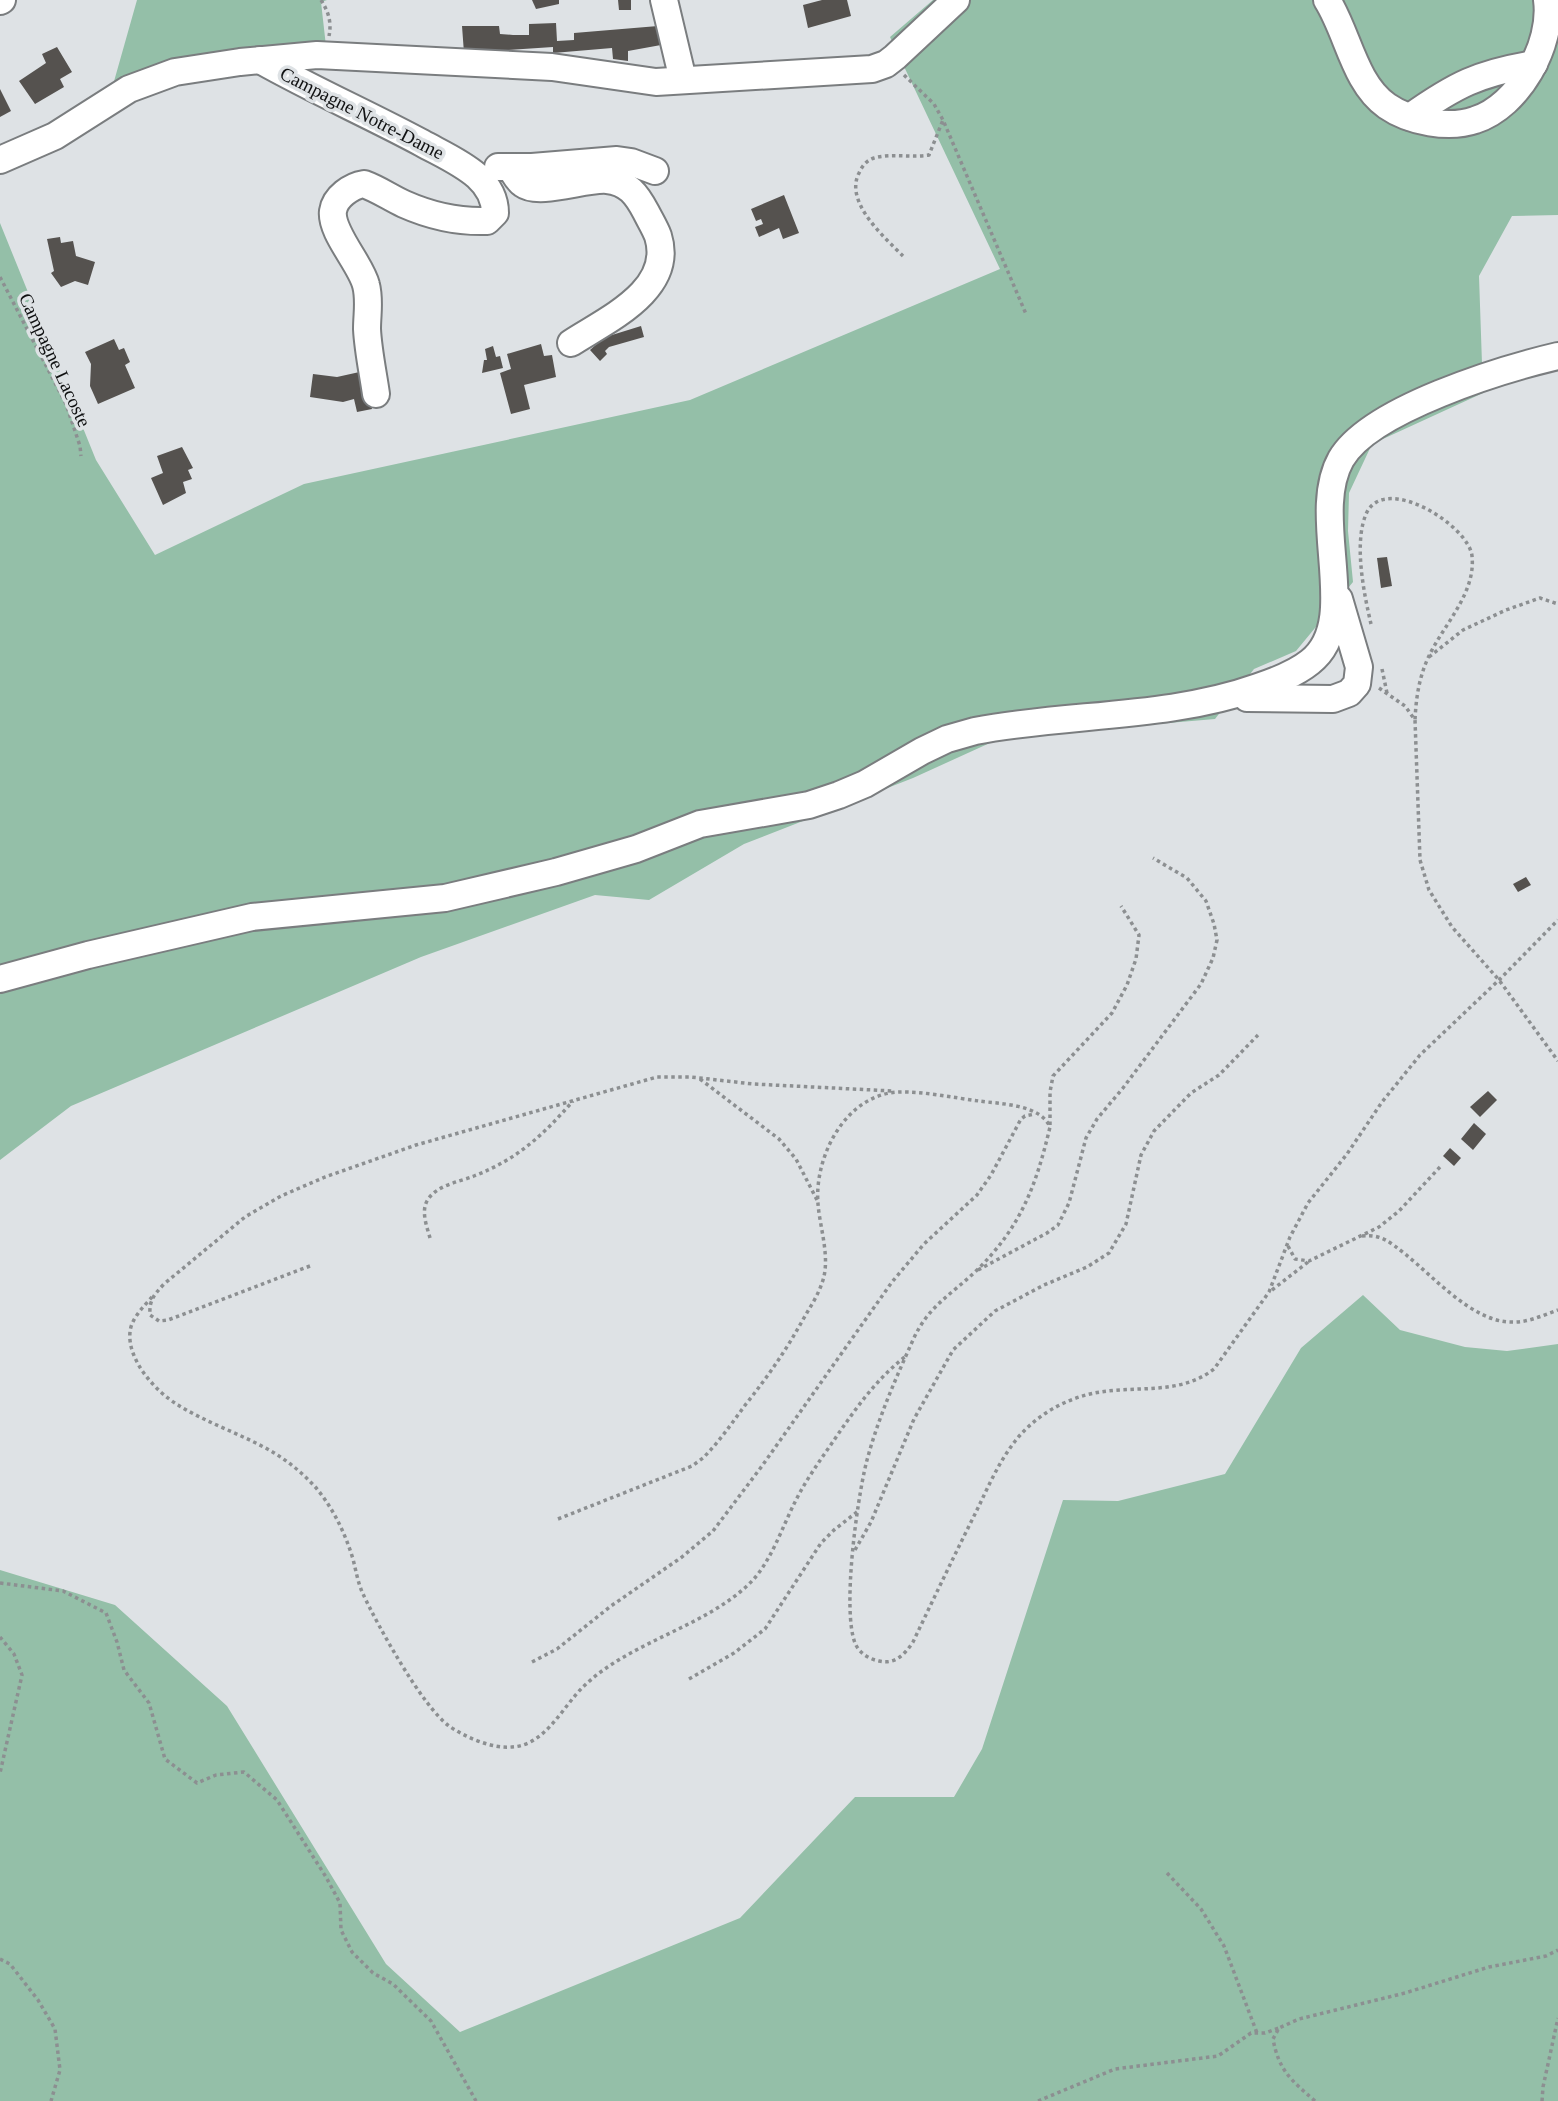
<svg xmlns="http://www.w3.org/2000/svg" width="1558" height="2101" viewBox="0 0 1558 2101" font-family="'Times New Roman',serif">
  <rect width="100%" height="100%" fill="#dee2e5"/>
  <g fill="#94bfa8">
    <polygon points="137,0 327,0 321,2 328,64 247,64 175,84 109,112 111,92"/>
    <polygon points="933,0 1558,0 1558,215 1512,216 1479,276 1483,393 1372,444 1349,493 1348,531 1353,582 1296,651 1254,669 1215,719 1003,737 913,778 744,844 649,900 595,895 421,957 71,1106 0,1160 0,223 96,460 155,555 304,484 690,400 1000,269 890,37"/>
    <polygon points="1363,1295 1400,1330 1465,1347 1507,1351 1558,1344 1558,2101 0,2101 0,1570 115,1605 227,1706 386,1964 460,2032 740,1918 855,1797 954,1797 982,1749 1063,1500 1118,1501 1225,1474 1301,1348"/>
  </g>
  <g fill="#55524f">
    <polygon points="532,0 559,0 559,4 536,9"/>
    <polygon points="618,0 631,0 631,10 619,10"/>
    <polygon points="822,0 847,0 851,16 808,28 803,5"/>
    <polygon points="556,23 557,41 574,40 574,33 658,26 672,43 628,51 628,61 613,59 612,48 553,53 553,47 464,53 462,26 499,26 500,34 513,35 529,35 529,24"/>
    <polygon points="57,47 72,72 60,79 64,87 35,104 19,81 46,63 42,54"/>
    <polygon points="0,89 11,111 0,117"/>
    <polygon points="784,195 799,233 783,239 779,228 759,237 755,227 763,224 761,219 756,221 751,209"/>
    <polygon points="60,237 61,243 73,241 76,256 95,262 88,285 75,281 61,287 51,273 54,271 47,239"/>
    <polygon points="641,326 644,337 609,347 605,351 607,354 600,361 590,350 599,342 598,339 612,333 612,335"/>
    <polygon points="114,339 119,350 124,348 130,362 125,365 135,388 98,404 90,386 91,364 85,352"/>
    <polygon points="541,344 544,356 552,355 556,377 524,385 530,409 511,414 500,373 511,369 507,354"/>
    <polygon points="493,346 496,357 500,356 503,368 482,373 484,360 487,360 485,349"/>
    <polygon points="364,371 372,409 357,412 354,399 343,402 310,397 313,374 337,377"/>
    <polygon points="182,447 193,468 188,470 192,479 183,482 186,493 163,505 151,478 163,473 157,456"/>
    <polygon points="1387,557 1392,586 1381,588 1377,558"/>
    <polygon points="1526,877 1531,885 1518,892 1513,884"/>
    <polygon points="1488,1091 1497,1100 1480,1117 1470,1107"/>
    <polygon points="1474,1123 1486,1134 1473,1150 1461,1139"/>
    <polygon points="1450,1148 1461,1158 1454,1166 1443,1156"/>
  </g>
  <g fill="none" stroke-linecap="round" stroke-linejoin="round">
    <g stroke="#7a7d7f" stroke-width="30">
      <g id="minor">
        <polyline points="664,0 683,80"/>
        <path d="M1327,0C1348,33 1354,83 1387,106C1410,122 1449,129 1475,120C1519,106 1553,44 1547,0"/>
        <polyline points="0,1 2,0"/>
        <path d="M260,60C313,90 368,114 422,143C440,153 461,162 477,176C488,186 495,198 495,213L487,221C458,222 431,216 404,204C391,198 378,189 364,184C351,186 335,197 333,211C330,232 361,264 366,285C370,300 367,314 367,329C368,350 373,373 376,394"/>
        <path d="M1410,117C1455,85 1479,73 1534,64"/>
        <polyline points="0,160 55,136 129,89 175,72 240,62 317,55 552,67 656,82 872,69 886,64 895,57 956,0"/>
        <polyline points="498,167 532,167 617,160 631,162 655,171"/>
        <path d="M510,167C514,173 517,180 523,184C539,196 586,178 607,180C628,182 637,195 646,212C650,220 655,228 658,236C675,290 606,320 571,343"/>
        <polyline points="1247,698 1333,699 1349,693 1357,684 1359,667 1339,599"/>
        <path d="M0,979L88,955L252,917L445,898L556,872L636,849L700,824L809,805L839,795L865,784L922,751L947,739L975,731C1068,713 1168,719 1258,687C1276,681 1295,674 1310,662C1363,621 1308,517 1341,459C1370,409 1503,369 1558,356"/>
      </g>
    </g>
    <g stroke="#8c8f91" stroke-width="3.5" stroke-dasharray="3.5 3.5" stroke-linecap="butt">
      <path d="M321,0C328,11 332,22 329,36"/>
      <polyline points="904,75 934,104 943,120 1026,314"/>
      <path d="M903,256C884,237 844,202 859,173C862,166 867,160 874,158C892,153 911,158 929,155L943,120"/>
      <polyline points="0,277 66,404 80,446 81,456"/>
      <path d="M1371,624C1364,594 1353,541 1367,512C1387,474 1469,526 1472,556C1476,594 1443,625 1428,658C1419,678 1416,698 1415,720"/>
      <polyline points="1429,657 1463,630 1506,610 1540,598 1558,604"/>
      <polyline points="1382,669 1387,693"/>
      <polyline points="1379,688 1405,706 1415,720 1420,860 1429,890 1452,927 1499,980 1558,1061"/>
      <polyline points="700,1079 779,1139 796,1159 817,1200"/>
      <polyline points="1050,1125 1050,1092 1053,1076 1112,1013 1127,985 1136,959 1139,935 1121,906"/>
      <path d="M1362,1236C1381,1234 1390,1242 1405,1254C1434,1277 1473,1322 1511,1322C1528,1323 1543,1315 1558,1310"/>
      <path d="M430,1238C427,1227 421,1212 427,1201C436,1185 459,1182 474,1176C518,1159 543,1135 573,1101"/>
      <polyline points="1288,1246 1295,1259 1309,1261 1379,1227 1399,1211 1440,1167"/>
      <path d="M310,1266L168,1320L159,1321L150,1315C149,1300 154,1295 164,1284L245,1217L281,1196L325,1177L416,1145L657,1077H691L753,1084L893,1091"/>
      <polyline points="978,1270 1047,1233 1058,1225 1069,1203 1086,1138 1097,1119 1123,1088 1201,984 1213,958 1217,940 1214,924 1206,901 1187,878 1153,858"/>
      <polyline points="1272,1290 1308,1262"/>
      <path d="M152,1297C144,1306 131,1319 130,1332C127,1360 156,1392 178,1405C207,1423 241,1434 271,1451C288,1461 304,1474 317,1489C334,1510 345,1533 353,1559C356,1571 358,1583 363,1594C378,1626 422,1706 449,1726C465,1737 492,1749 512,1747C546,1745 562,1707 584,1686C631,1641 703,1628 749,1584C771,1563 782,1527 796,1500C806,1480 819,1462 832,1443C854,1411 875,1380 906,1356"/>
      <path d="M558,1519L692,1466L703,1458C719,1442 732,1423 746,1404C769,1375 787,1349 805,1316C811,1306 818,1295 822,1283C831,1259 820,1229 818,1204C814,1156 846,1094 899,1092C922,1091 955,1098 979,1101C1000,1104 1040,1104 1050,1127C1036,1186 1021,1227 976,1271C951,1295 928,1306 913,1340C895,1380 877,1421 866,1464C857,1501 842,1609 855,1643C859,1653 869,1659 879,1661C895,1665 905,1654 913,1642C933,1600 953,1558 974,1516C988,1488 1000,1457 1022,1433C1040,1414 1064,1400 1090,1394C1132,1384 1178,1397 1214,1369L1269,1292L1290,1237L1308,1203L1347,1154L1382,1102L1420,1055L1499,980L1558,920"/>
      <polyline points="855,1550 871,1522 914,1419 953,1350 995,1311 1044,1285 1087,1267 1109,1253 1126,1224 1141,1155 1154,1131 1191,1093 1219,1075 1258,1035"/>
      <polyline points="0,1583 63,1591 106,1613 117,1642 124,1670 149,1703 165,1759 197,1783 216,1775 244,1772 277,1800 326,1877 340,1903 341,1930 352,1952 373,1973 393,1984 431,2021 476,2101"/>
      <polyline points="0,1637 14,1654 22,1675 0,1773"/>
      <polyline points="532,1662 557,1649 611,1606 682,1557 713,1531 762,1466 892,1282 924,1244 977,1195 991,1175 1021,1119 1025,1116 1035,1114"/>
      <polyline points="689,1679 734,1653 765,1629 821,1543 834,1530 857,1512"/>
      <polyline points="1167,1873 1201,1909 1224,1946 1257,2033"/>
      <polyline points="0,1959 10,1964 38,2000 55,2029 60,2070 51,2101"/>
      <polyline points="1038,2101 1115,2069 1218,2056 1251,2033 1265,2033 1279,2028"/>
      <path d="M1315,2101C1291,2080 1279,2071 1273,2039L1279,2028L1299,2019L1405,1993L1489,1967L1546,1956L1558,1950"/>
      <polyline points="1542,2101 1543,2087 1558,2018"/>
    </g>
    <use href="#minor" stroke="#fff" stroke-width="26"/>
  </g>
  <g text-anchor="middle" dominant-baseline="central" stroke-width="7" stroke-linejoin="round" paint-order="stroke">
    <g font-size="19" fill="#101112" stroke="#dee2e5">
      <text transform="translate(362 113) rotate(27)">Campagne Notre-Dame</text>
      <text transform="translate(55 360) rotate(65)">Campagne Lacoste</text>
    </g>
  </g>
</svg>
